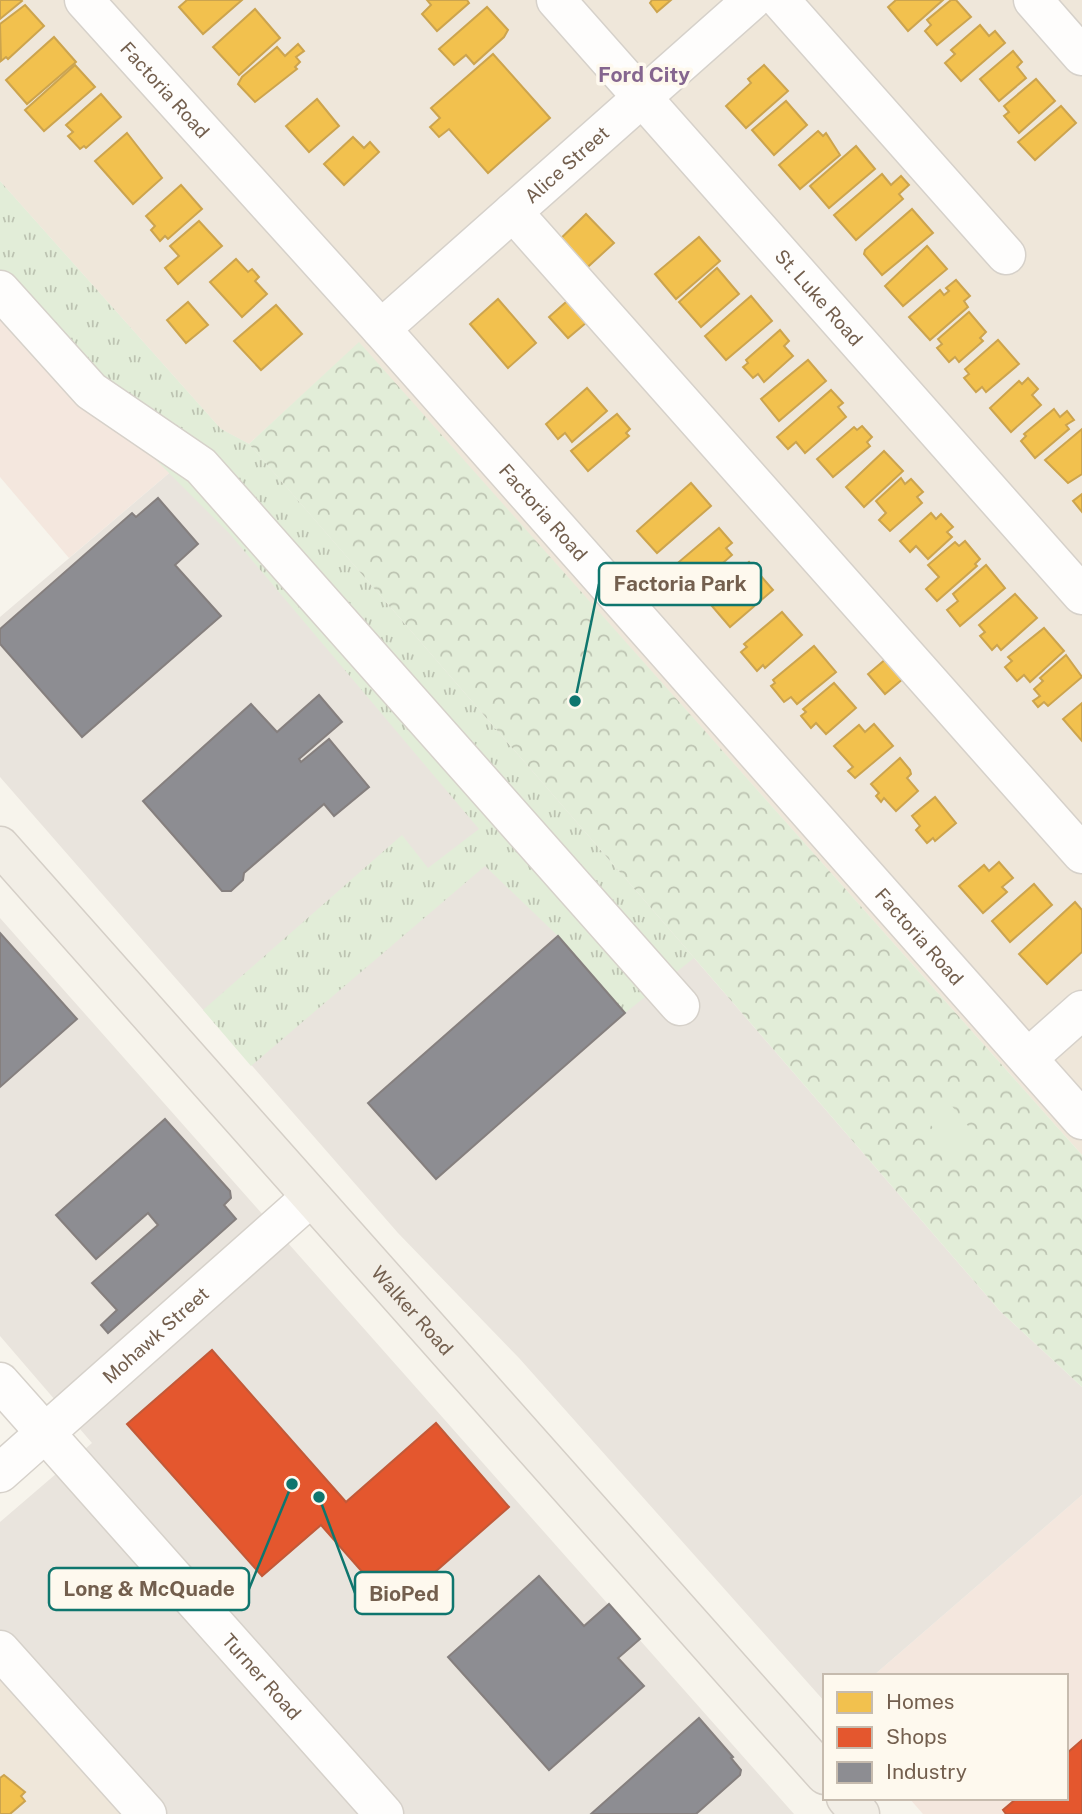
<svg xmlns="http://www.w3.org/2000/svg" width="1082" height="1814" viewBox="0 0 1082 1814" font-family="'Public Sans',sans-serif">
  <defs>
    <pattern id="grass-tufts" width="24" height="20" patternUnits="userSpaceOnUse" patternTransform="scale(1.75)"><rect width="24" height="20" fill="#e2edd8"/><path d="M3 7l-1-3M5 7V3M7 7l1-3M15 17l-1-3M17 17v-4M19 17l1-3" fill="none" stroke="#bcc3b1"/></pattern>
    <pattern id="park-crowns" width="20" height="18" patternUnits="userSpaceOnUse" patternTransform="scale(1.75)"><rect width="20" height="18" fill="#e2edd8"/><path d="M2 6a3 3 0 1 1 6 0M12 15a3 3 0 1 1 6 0" fill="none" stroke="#bcc3b1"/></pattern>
  </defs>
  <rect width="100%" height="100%" fill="#f7f4ec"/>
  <g fill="#efe7da">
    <polygon points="0,0 1082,0 1082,1155 359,343 249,444 221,429 0,181"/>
    <polygon points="0,1630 158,1814 0,1814"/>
  </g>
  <g fill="#f4e7de">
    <polygon points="0,181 221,429 69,558 0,477"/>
    <polygon points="1082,1495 1082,1814 923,1814 909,1798 1066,1798 1066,1676 873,1676"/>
  </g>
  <g fill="#e9e4dd">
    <polygon points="221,429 249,444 1000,1311 1082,1387 1082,1495 873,1676 825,1676 825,1702 519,1358 398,1233 0,777 0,617"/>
    <polygon points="0,918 794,1814 157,1814 0,1630 0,1522 92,1443 0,1336"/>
  </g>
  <polygon fill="url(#grass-tufts)" points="0,181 221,429 249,444 694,958 625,1013 558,936 485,866 251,1066 203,1010 402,835 428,868 479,829 229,533 126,430 0,270"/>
  <polygon fill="url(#park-crowns)" points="359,342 1082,1155 1082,1387 1000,1311 249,444"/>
  <polygon fill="#e2edd8" points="947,1100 981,1142 959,1160 925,1118"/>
  <g fill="#f2c14e" stroke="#cca44e" stroke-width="2">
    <polygon points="0,0 21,0 22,1 0,19"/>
    <polygon points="187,0 242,0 203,34 179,7"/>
    <polygon points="427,0 467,0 469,3 437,31 422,14 431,5"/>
    <polygon points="671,0 657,12 650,3 652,0"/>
    <polygon points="896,0 943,0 908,31 888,7"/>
    <polygon points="951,0 956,0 971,17 937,45 925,31 931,25 927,20"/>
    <polygon points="25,5 44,26 8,59 6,57 1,61 0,24"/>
    <polygon points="487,7 508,30 504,37 474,64 466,55 454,65 439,49"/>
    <polygon points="255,9 280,38 239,75 213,47"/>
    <polygon points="980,25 989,36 995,31 1005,43 961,81 945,63 955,54 951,50"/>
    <polygon points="54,37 76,62 27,104 6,80"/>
    <polygon points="298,44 304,51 296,57 300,62 295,67 297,69 255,102 238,84 242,77 277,47 285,56"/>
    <polygon points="1013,51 1022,62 1017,67 1026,78 999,101 980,79"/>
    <polygon points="493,54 550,118 488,173 449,129 439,137 430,127 440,118 431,108"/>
    <polygon points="75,65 95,87 44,131 25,110"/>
    <polygon points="764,65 788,91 746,128 726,106 751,83 748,79"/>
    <polygon points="1036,79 1055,101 1019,133 1004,116 1009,112 1004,106"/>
    <polygon points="101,94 121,117 86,148 84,146 80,149 68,136 73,132 66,125"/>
    <polygon points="317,99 339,126 309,152 286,126"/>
    <polygon points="786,101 807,125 774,155 752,130"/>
    <polygon points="1061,106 1076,123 1035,160 1018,142"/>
    <polygon points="818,131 823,136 826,133 840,155 800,189 779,165"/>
    <polygon points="127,133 162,178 133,204 95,161"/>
    <polygon points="353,137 364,148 370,142 379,152 344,185 324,164"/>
    <polygon points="856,146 875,169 829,208 810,186"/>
    <polygon points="882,174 891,185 901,176 909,185 899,194 903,199 856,240 834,215"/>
    <polygon points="181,185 202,209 168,239 165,236 160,241 151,230 155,226 146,216"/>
    <polygon points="912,209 933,233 882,275 864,254 865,250"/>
    <polygon points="586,214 614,243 580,274 553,246"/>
    <polygon points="199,221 222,246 178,284 165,268 179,256 170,246"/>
    <polygon points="699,237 720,261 676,299 655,274"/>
    <polygon points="927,246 947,269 903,306 885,286"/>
    <polygon points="236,259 248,272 252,269 259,277 255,281 267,294 242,317 210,282"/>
    <polygon points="717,268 739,294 701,327 679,302"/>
    <polygon points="956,280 970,296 964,301 968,307 930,340 909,317 940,290 944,295 949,291 946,288"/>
    <polygon points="574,295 593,317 568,338 549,317"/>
    <polygon points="751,296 772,321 726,360 705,336"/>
    <polygon points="498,299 536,343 508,368 470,324"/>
    <polygon points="188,302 208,325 186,343 167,320"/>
    <polygon points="276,305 302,334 261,370 234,341"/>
    <polygon points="969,312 986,332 980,338 983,341 959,362 955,357 949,362 937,348 942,344 938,339"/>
    <polygon points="780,330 789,341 784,346 793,356 764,382 758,374 753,378 743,367 748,363 746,360"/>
    <polygon points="998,340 1019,364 986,392 982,387 976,392 964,378 969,374 965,369"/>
    <polygon points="808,360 826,381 779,421 761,399"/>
    <polygon points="1028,378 1038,389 1032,395 1041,405 1011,432 990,408 1019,381 1022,384"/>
    <polygon points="587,388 607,411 572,442 565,433 558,439 546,424"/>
    <polygon points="831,390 843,403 838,407 846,417 805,453 796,442 788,449 777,437"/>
    <polygon points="1054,409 1060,417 1067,411 1074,420 1066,425 1069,429 1035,458 1021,441 1026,436 1024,434"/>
    <polygon points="617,414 630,429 626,433 629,436 588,471 571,451"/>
    <polygon points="862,426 872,437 867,442 870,446 833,477 817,459 854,427 857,430"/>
    <polygon points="1082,429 1082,474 1068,483 1045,460"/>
    <polygon points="884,451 903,471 864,507 846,487"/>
    <polygon points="901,478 905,484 911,479 923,492 917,497 922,503 890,531 879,520 886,513 876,501"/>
    <polygon points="691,483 711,506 657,553 637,531"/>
    <polygon points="1082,494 1082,512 1073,501"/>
    <polygon points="931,513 936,519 941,514 953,527 947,532 952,537 928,559 916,546 910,552 900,541"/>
    <polygon points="719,528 732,543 726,548 732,555 692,590 673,567"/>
    <polygon points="965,541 980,559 975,564 977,566 937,601 926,589 939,577 928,565 955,542 959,546"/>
    <polygon points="749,562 773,590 730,627 706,599"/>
    <polygon points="986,565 1005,588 960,626 947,610 958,601 953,594"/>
    <polygon points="1015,594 1037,618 1001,650 997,645 992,650 980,636 985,632 979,625"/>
    <polygon points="782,612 802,635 765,668 763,665 757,671 741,652 747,647 744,644"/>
    <polygon points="1044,628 1064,651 1030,682 1024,675 1017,681 1005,667 1012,661 1008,657"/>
    <polygon points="814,646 836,672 797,704 791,697 784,702 771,686 775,683 773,680"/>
    <polygon points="893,653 910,673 885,694 868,674"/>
    <polygon points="1066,655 1082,677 1048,706 1044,702 1038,707 1033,701 1040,696 1034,689 1043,681 1040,678"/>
    <polygon points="834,683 856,708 826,734 816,723 811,728 801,716 806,712 803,709"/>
    <polygon points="1082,703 1082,741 1063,719"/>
    <polygon points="874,724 893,746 855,778 848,771 853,767 834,746 859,725 865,732"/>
    <polygon points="900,758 910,770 911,774 907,778 918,791 896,811 884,798 881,802 876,796 879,793 871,784"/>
    <polygon points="935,797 956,823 935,841 933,838 927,843 916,830 920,826 912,816"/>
    <polygon points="999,862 1013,878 1002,887 1007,892 983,913 959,886 984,865 989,871"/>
    <polygon points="1034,884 1052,905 1010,942 992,921"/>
    <polygon points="1075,902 1082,910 1082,952 1047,984 1019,954"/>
    <polygon points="4,1775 25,1792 21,1796 25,1801 10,1814 0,1814 0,1778"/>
  </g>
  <g fill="#e4572e" stroke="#c25938" stroke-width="2">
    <polygon points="212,1350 346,1502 436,1423 509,1507 394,1608 321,1525 262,1576 127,1424"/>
    <polygon points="1082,1740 1082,1814 1006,1814 1003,1810 1017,1798 1066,1798 1066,1754"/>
  </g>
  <g fill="#8d8d92" stroke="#857f7e" stroke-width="2">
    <polygon points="158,498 198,544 175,565 221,616 82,737 0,644 0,629 132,513 136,517"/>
    <polygon points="319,695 342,722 299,759 301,762 329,739 369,787 334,816 324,804 244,873 243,880 231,891 222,891 143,801 251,704 277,732"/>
    <polygon points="0,933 77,1019 0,1087"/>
    <polygon points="558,936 625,1013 436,1179 368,1103"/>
    <polygon points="165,1119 230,1191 231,1198 224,1205 236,1219 108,1333 101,1325 117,1310 92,1283 158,1225 148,1213 96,1259 56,1215"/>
    <polygon points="539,1576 584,1626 609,1604 640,1639 618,1658 644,1686 549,1770 448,1657"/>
    <polygon points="699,1718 733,1757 731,1758 741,1770 740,1775 696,1814 591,1814"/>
  </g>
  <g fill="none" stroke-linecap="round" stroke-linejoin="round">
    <g stroke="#d6d1ca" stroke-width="41">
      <g id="minor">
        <path id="s1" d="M84,0L381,329L1082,1120"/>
        <path id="s2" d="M556,0L1082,595"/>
        <polyline points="780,0 1006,255"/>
        <polyline points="1033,0 1082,56"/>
        <polyline points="513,212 1082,854"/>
        <polyline points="0,290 91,391 201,466 680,1006"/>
        <path id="s3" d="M381,329L752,0"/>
        <polyline points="1028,1058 1082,1010"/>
        <path id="s4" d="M0,1382L384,1814"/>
        <path id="s5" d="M0,1473L311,1197"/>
        <polyline points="0,1650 147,1814"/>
      </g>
    </g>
    <g stroke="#d5cfc7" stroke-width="41">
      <g id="major">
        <path id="s6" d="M0,846L825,1775"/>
        <polyline points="846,1798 860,1814"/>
      </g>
    </g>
    <use href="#minor" stroke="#fefdfc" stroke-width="38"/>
    <use href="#major" stroke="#f2eee6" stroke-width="38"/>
  </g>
  <g text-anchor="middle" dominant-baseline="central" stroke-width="7" stroke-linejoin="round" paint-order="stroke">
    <g font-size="19" fill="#735f4e" stroke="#fef9ee">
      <text stroke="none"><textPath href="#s1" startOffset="121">Factoria Road</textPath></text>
      <text stroke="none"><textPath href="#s3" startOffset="248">Alice Street</textPath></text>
      <text stroke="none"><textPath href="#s2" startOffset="397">St. Luke Road</textPath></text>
      <text stroke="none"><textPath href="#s1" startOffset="688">Factoria Road</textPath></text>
      <text stroke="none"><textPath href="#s1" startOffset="1255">Factoria Road</textPath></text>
      <text stroke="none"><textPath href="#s6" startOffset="621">Walker Road</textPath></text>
      <text stroke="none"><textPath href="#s5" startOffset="208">Mohawk Street</textPath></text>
      <text stroke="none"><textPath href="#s4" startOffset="394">Turner Road</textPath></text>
    </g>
    <g font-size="21" font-weight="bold" fill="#85668f" stroke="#fef9ee">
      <text x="644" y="74">Ford City</text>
    </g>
  </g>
  <path fill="none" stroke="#0f766e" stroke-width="2.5" d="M575 701L599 584M292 1484L249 1589M319 1497L355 1593"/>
  <g fill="#0f766e" stroke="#fef9ee" stroke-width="2.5">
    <circle cx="575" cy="701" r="7"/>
    <circle cx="292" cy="1484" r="7"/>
    <circle cx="319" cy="1497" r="7"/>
  </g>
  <g fill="#fef9ee" stroke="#0f766e" stroke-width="2.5">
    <rect x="599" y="563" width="162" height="42" rx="7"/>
    <rect x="49" y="1568" width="200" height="42" rx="7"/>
    <rect x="355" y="1572" width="98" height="42" rx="7"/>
  </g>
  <g font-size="21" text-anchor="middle" font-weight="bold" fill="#735f4e">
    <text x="680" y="591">Factoria Park</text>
    <text x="149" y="1596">Long &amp; McQuade</text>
    <text x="404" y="1601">BioPed</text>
  </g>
  <rect x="823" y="1674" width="245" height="126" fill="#fef9ee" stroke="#c6bbae" stroke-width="2"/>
  <rect x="837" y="1692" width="35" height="21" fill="#f2c14e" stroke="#c6bbae" stroke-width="2"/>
  <text x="886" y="1709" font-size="21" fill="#735f4e">Homes</text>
  <rect x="837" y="1727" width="35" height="21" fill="#e4572e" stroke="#c6bbae" stroke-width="2"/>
  <text x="886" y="1744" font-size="21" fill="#735f4e">Shops</text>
  <rect x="837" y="1762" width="35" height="21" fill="#8d8d92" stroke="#c6bbae" stroke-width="2"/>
  <text x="886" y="1779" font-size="21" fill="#735f4e">Industry</text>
</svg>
